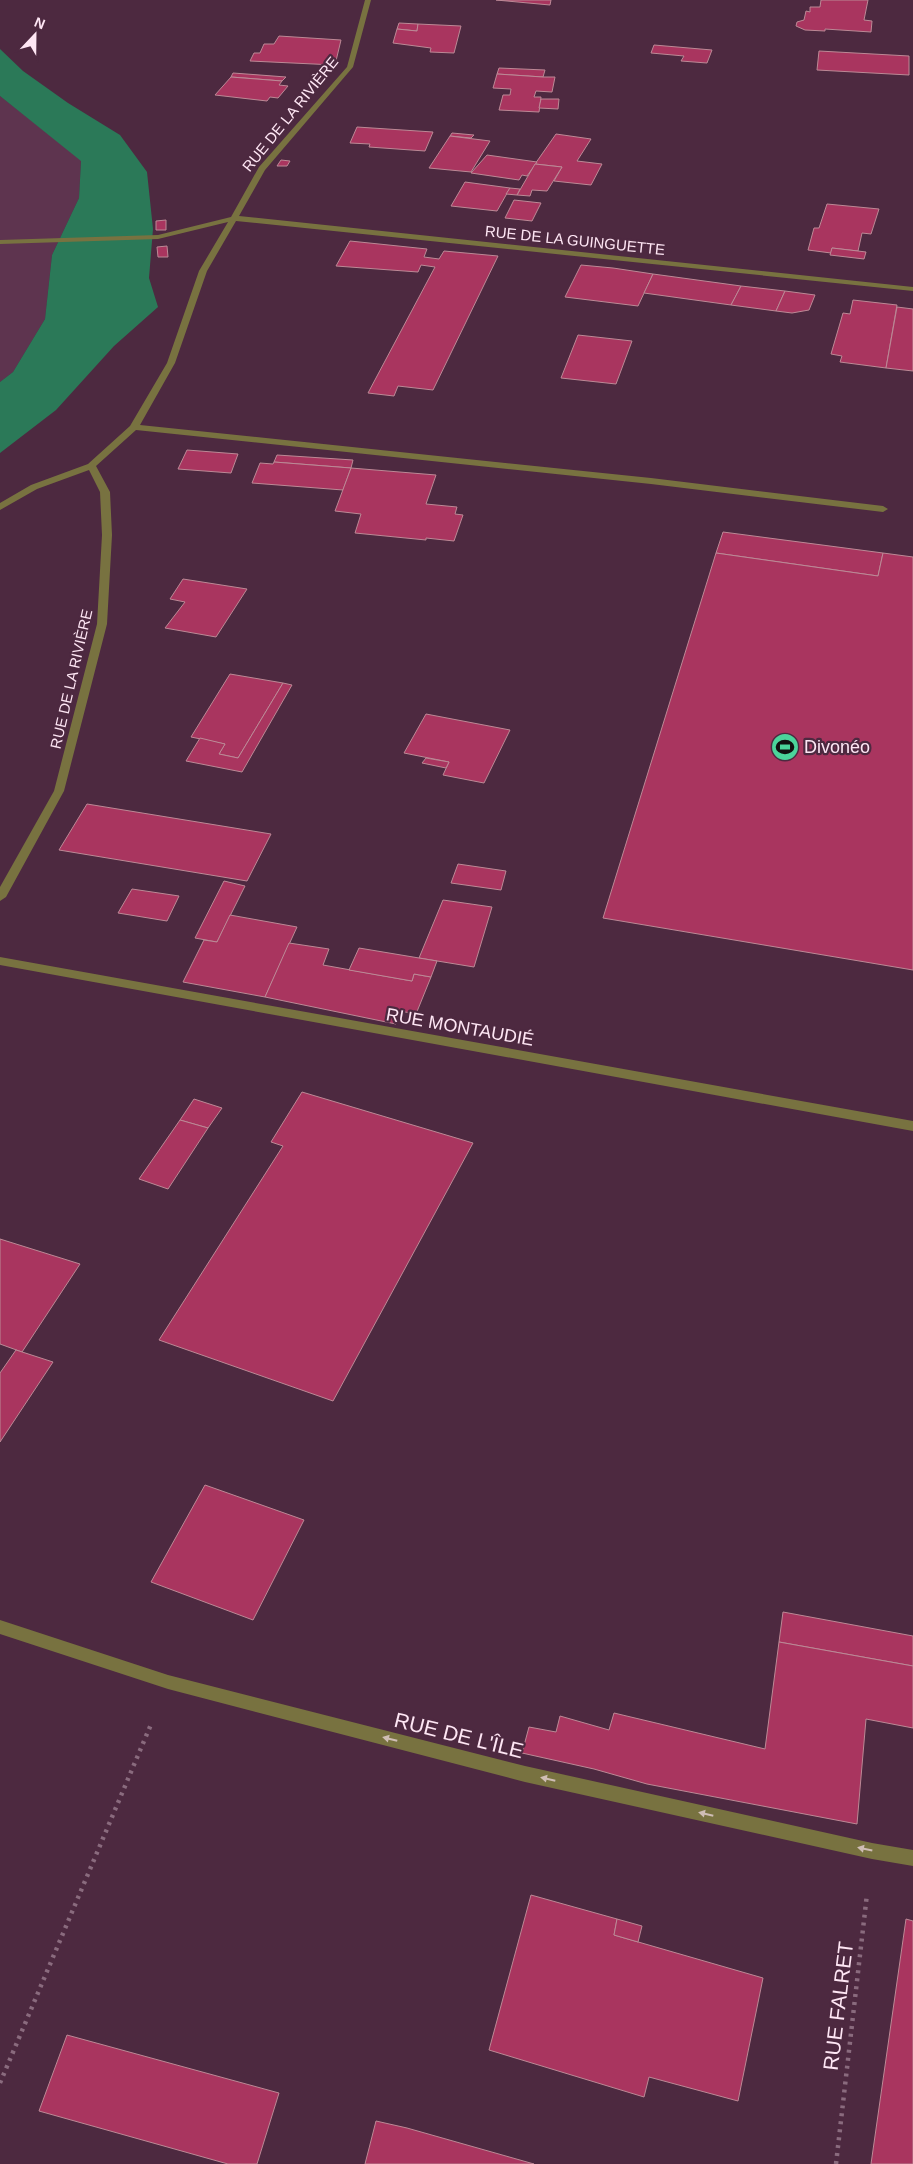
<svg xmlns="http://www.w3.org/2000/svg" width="913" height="2164" viewBox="0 0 913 2164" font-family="Helvetica,sans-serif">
  <rect width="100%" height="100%" fill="#4d2940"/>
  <polygon fill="#5e344f" points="0,96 81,160 79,198 52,255 45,319 13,372 0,382"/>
  <polygon fill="#2b7958" points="0,49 23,71 68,103 120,135 147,172 153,229 149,278 158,307 114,346 56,410 0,453 0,382 13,372 45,319 52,255 79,198 81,161 0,96"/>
  <g fill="#a9355f" stroke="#bc8996">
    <polygon points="496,0 551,0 550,5"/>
    <polygon points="821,0 868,0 864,20 872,21 871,32 825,29 825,31 805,30 796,26 797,22 804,20 806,11 810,12 810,7 820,7"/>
    <polygon points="399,23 418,24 417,31 397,29"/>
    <polygon points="418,24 461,26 454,53 430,52 431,48 393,43 397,29 417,31"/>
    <polygon points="279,36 341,40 335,65 250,61 254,53 260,53 264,44 274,44"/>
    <polygon points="654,45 712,50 707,63 681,61 684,56 651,53"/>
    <polygon points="819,51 909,56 909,75 817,70"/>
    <polygon points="499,68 545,70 543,77 497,74"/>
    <polygon points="233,73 286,77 282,81 231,77"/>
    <polygon points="497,74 543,77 555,77 552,92 536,91 534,97 541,97 539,112 499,110 503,95 510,95 511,89 493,88"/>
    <polygon points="231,77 282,81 279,85 288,86 278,98 270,97 267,101 215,95"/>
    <polygon points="541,99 559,99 558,109 539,108"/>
    <polygon points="357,127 433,132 425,151 369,147 370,144 350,143"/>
    <polygon points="452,133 474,135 471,138 450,136"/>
    <polygon points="556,134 591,139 577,161 602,164 591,185 554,181 562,167 535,164"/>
    <polygon points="450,136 490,141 471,172 429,168"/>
    <polygon points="487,155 537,162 527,176 522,175 519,180 471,173"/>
    <polygon points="281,160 290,161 287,166 277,166"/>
    <polygon points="535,164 562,167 547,191 532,190 530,196 517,195"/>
    <polygon points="465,182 510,188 497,211 451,206"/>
    <polygon points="510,188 520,189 517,195 506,194"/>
    <polygon points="514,200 541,203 532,221 505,218"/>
    <polygon points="827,204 879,209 871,234 862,233 858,251 832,248 831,253 808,250 814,228 819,228"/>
    <polygon points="166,220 166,230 156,230 156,221"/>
    <polygon points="350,241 427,249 424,257 439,259 444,251 498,256 433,390 398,386 394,396 368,393 435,267 421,265 418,272 336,266"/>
    <polygon points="167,246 168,257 158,257 157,247"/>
    <polygon points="832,248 858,251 866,252 864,259 830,255"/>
    <polygon points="581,265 613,268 653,274 638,306 565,297"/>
    <polygon points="653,274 741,286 731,305 644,293"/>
    <polygon points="741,286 785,291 776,311 731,305"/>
    <polygon points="785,291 815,295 809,310 792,313 776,311"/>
    <polygon points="853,300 897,305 886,368 840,362 842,356 831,354 843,313 850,314"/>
    <polygon points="897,307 913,309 913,371 886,368"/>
    <polygon points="578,335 632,341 616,384 561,378"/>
    <polygon points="187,450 238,454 231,473 178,469"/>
    <polygon points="277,455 353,460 351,468 274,462"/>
    <polygon points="274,462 351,468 343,490 252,483 260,463 273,464"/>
    <polygon points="351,468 436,475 426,504 457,507 455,514 463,515 454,541 426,538 426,540 355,533 361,514 335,511"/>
    <polygon points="723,532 883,553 878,576 716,553"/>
    <polygon points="716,553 878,576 883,553 913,557 913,970 603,918"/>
    <polygon points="183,579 247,589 216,637 165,628 185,602 170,599"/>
    <polygon points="230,674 283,683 238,758 219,754 225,744 191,737"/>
    <polygon points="283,683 292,685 242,772 186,761 200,738 225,744 219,754 238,758"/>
    <polygon points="426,714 510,730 484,783 443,775 449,762 404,753"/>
    <polygon points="426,758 449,762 446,768 422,763"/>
    <polygon points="87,804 271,834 247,881 59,850"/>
    <polygon points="458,864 506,871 501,890 451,883"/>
    <polygon points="224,881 245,886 217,942 195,938"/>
    <polygon points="132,889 179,896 167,921 118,913"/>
    <polygon points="443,900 492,907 474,967 419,958"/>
    <polygon points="230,915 297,927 265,997 183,982 204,940 217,942"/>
    <polygon points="289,943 329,949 323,965 412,981 414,974 431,977 416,1014 400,1011 396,1024 265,997"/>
    <polygon points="359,948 437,961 431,977 414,974 412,981 349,970"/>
    <polygon points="302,1092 473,1143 333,1401 159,1340 283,1146 271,1142"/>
    <polygon points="194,1099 222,1108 208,1128 180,1120"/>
    <polygon points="180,1120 208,1128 168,1189 139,1179"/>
    <polygon points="0,1239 80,1264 22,1352 0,1344"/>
    <polygon points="16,1350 53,1362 0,1442 0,1373"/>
    <polygon points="205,1485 304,1520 253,1620 151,1582"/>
    <polygon points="783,1612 913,1636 913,1666 779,1642"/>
    <polygon points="779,1642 913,1666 913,1728 866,1719 857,1824 647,1784 594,1769 522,1753 529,1727 556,1732 560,1716 609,1730 614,1713 765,1749"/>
    <polygon points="531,1895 617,1919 614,1935 763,1978 738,2101 649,2077 644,2097 489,2050"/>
    <polygon points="617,1919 642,1926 638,1942 614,1935"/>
    <polygon points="906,1919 913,1921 913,2164 871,2164"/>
    <polygon points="67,2035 279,2093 257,2164 228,2164 39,2111"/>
    <polygon points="376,2121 407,2128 534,2164 365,2164"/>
  </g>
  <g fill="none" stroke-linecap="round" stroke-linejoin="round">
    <g stroke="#8a6b7e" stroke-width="4.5" stroke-dasharray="3 5" stroke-linecap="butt">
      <polyline points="0,2083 152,1722"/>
      <polyline points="836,2164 867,1894"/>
    </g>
    <g fill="#787240" fill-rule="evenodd">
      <polygon points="365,0 371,0 353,67 265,170 239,216 913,287 913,291 236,221 207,271 175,363 140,425 651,478 883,506 888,509 883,512 651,484 136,430 96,466 110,492 112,535 107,624 64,791 6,897 0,901 0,887 54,791 97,624 102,535 100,492 89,470 37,489 0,510 0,503 31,485 88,464 130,426 167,363 199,271 228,222 158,239 0,244 0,240 158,235 231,217 259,167 347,67"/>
      <polygon points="0,957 913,1121 913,1131 0,965"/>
      <polygon points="0,1620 168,1675 525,1766 872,1843 913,1850 913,1866 872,1859 525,1782 168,1689 0,1634"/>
    </g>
  </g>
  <defs><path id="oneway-solid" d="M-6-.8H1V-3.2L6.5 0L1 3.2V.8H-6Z" transform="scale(1.25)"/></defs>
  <g fill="#cfbdb5">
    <use href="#oneway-solid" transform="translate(390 1739) rotate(-166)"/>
    <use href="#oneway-solid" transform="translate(548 1779) rotate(-167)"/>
    <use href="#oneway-solid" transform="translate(706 1814) rotate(-167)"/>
    <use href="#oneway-solid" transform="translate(865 1849) rotate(-168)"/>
  </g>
  <defs>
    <g id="stadium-disc" transform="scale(1.4375)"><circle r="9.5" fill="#4bd49b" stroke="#4d2940"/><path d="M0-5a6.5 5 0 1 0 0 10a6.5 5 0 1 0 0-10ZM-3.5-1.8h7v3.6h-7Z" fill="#111"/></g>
  </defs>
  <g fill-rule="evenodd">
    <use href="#stadium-disc" x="785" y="747"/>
  </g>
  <g text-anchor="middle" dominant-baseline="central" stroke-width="4.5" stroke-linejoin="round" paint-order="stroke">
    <g font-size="15" fill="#fee6f4" stroke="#4d2940">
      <text transform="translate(290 114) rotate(-51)">RUE DE LA RIVIÈRE</text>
      <text transform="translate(575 240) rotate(6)">RUE DE LA GUINGUETTE</text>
      <text transform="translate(71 679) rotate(-77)">RUE DE LA RIVIÈRE</text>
    </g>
    <g font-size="18" fill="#fee6f4" stroke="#4d2940" text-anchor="start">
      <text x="804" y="747">Divonéo</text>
    </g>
    <g font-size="18" fill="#fee6f4" stroke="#4d2940">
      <text transform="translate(460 1027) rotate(10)">RUE MONTAUDIÉ</text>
    </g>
    <g font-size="21" fill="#fee6f4" stroke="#4d2940">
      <text transform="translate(459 1735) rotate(14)">RUE DE L'ÎLE</text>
      <text transform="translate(838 2006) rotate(-83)">RUE FALRET</text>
    </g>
  </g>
  <g transform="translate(35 35) rotate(22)" stroke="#4d2940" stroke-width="4" paint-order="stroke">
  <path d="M0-4L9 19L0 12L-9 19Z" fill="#fee6f4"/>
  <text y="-8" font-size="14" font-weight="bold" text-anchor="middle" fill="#fee6f4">N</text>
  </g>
</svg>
